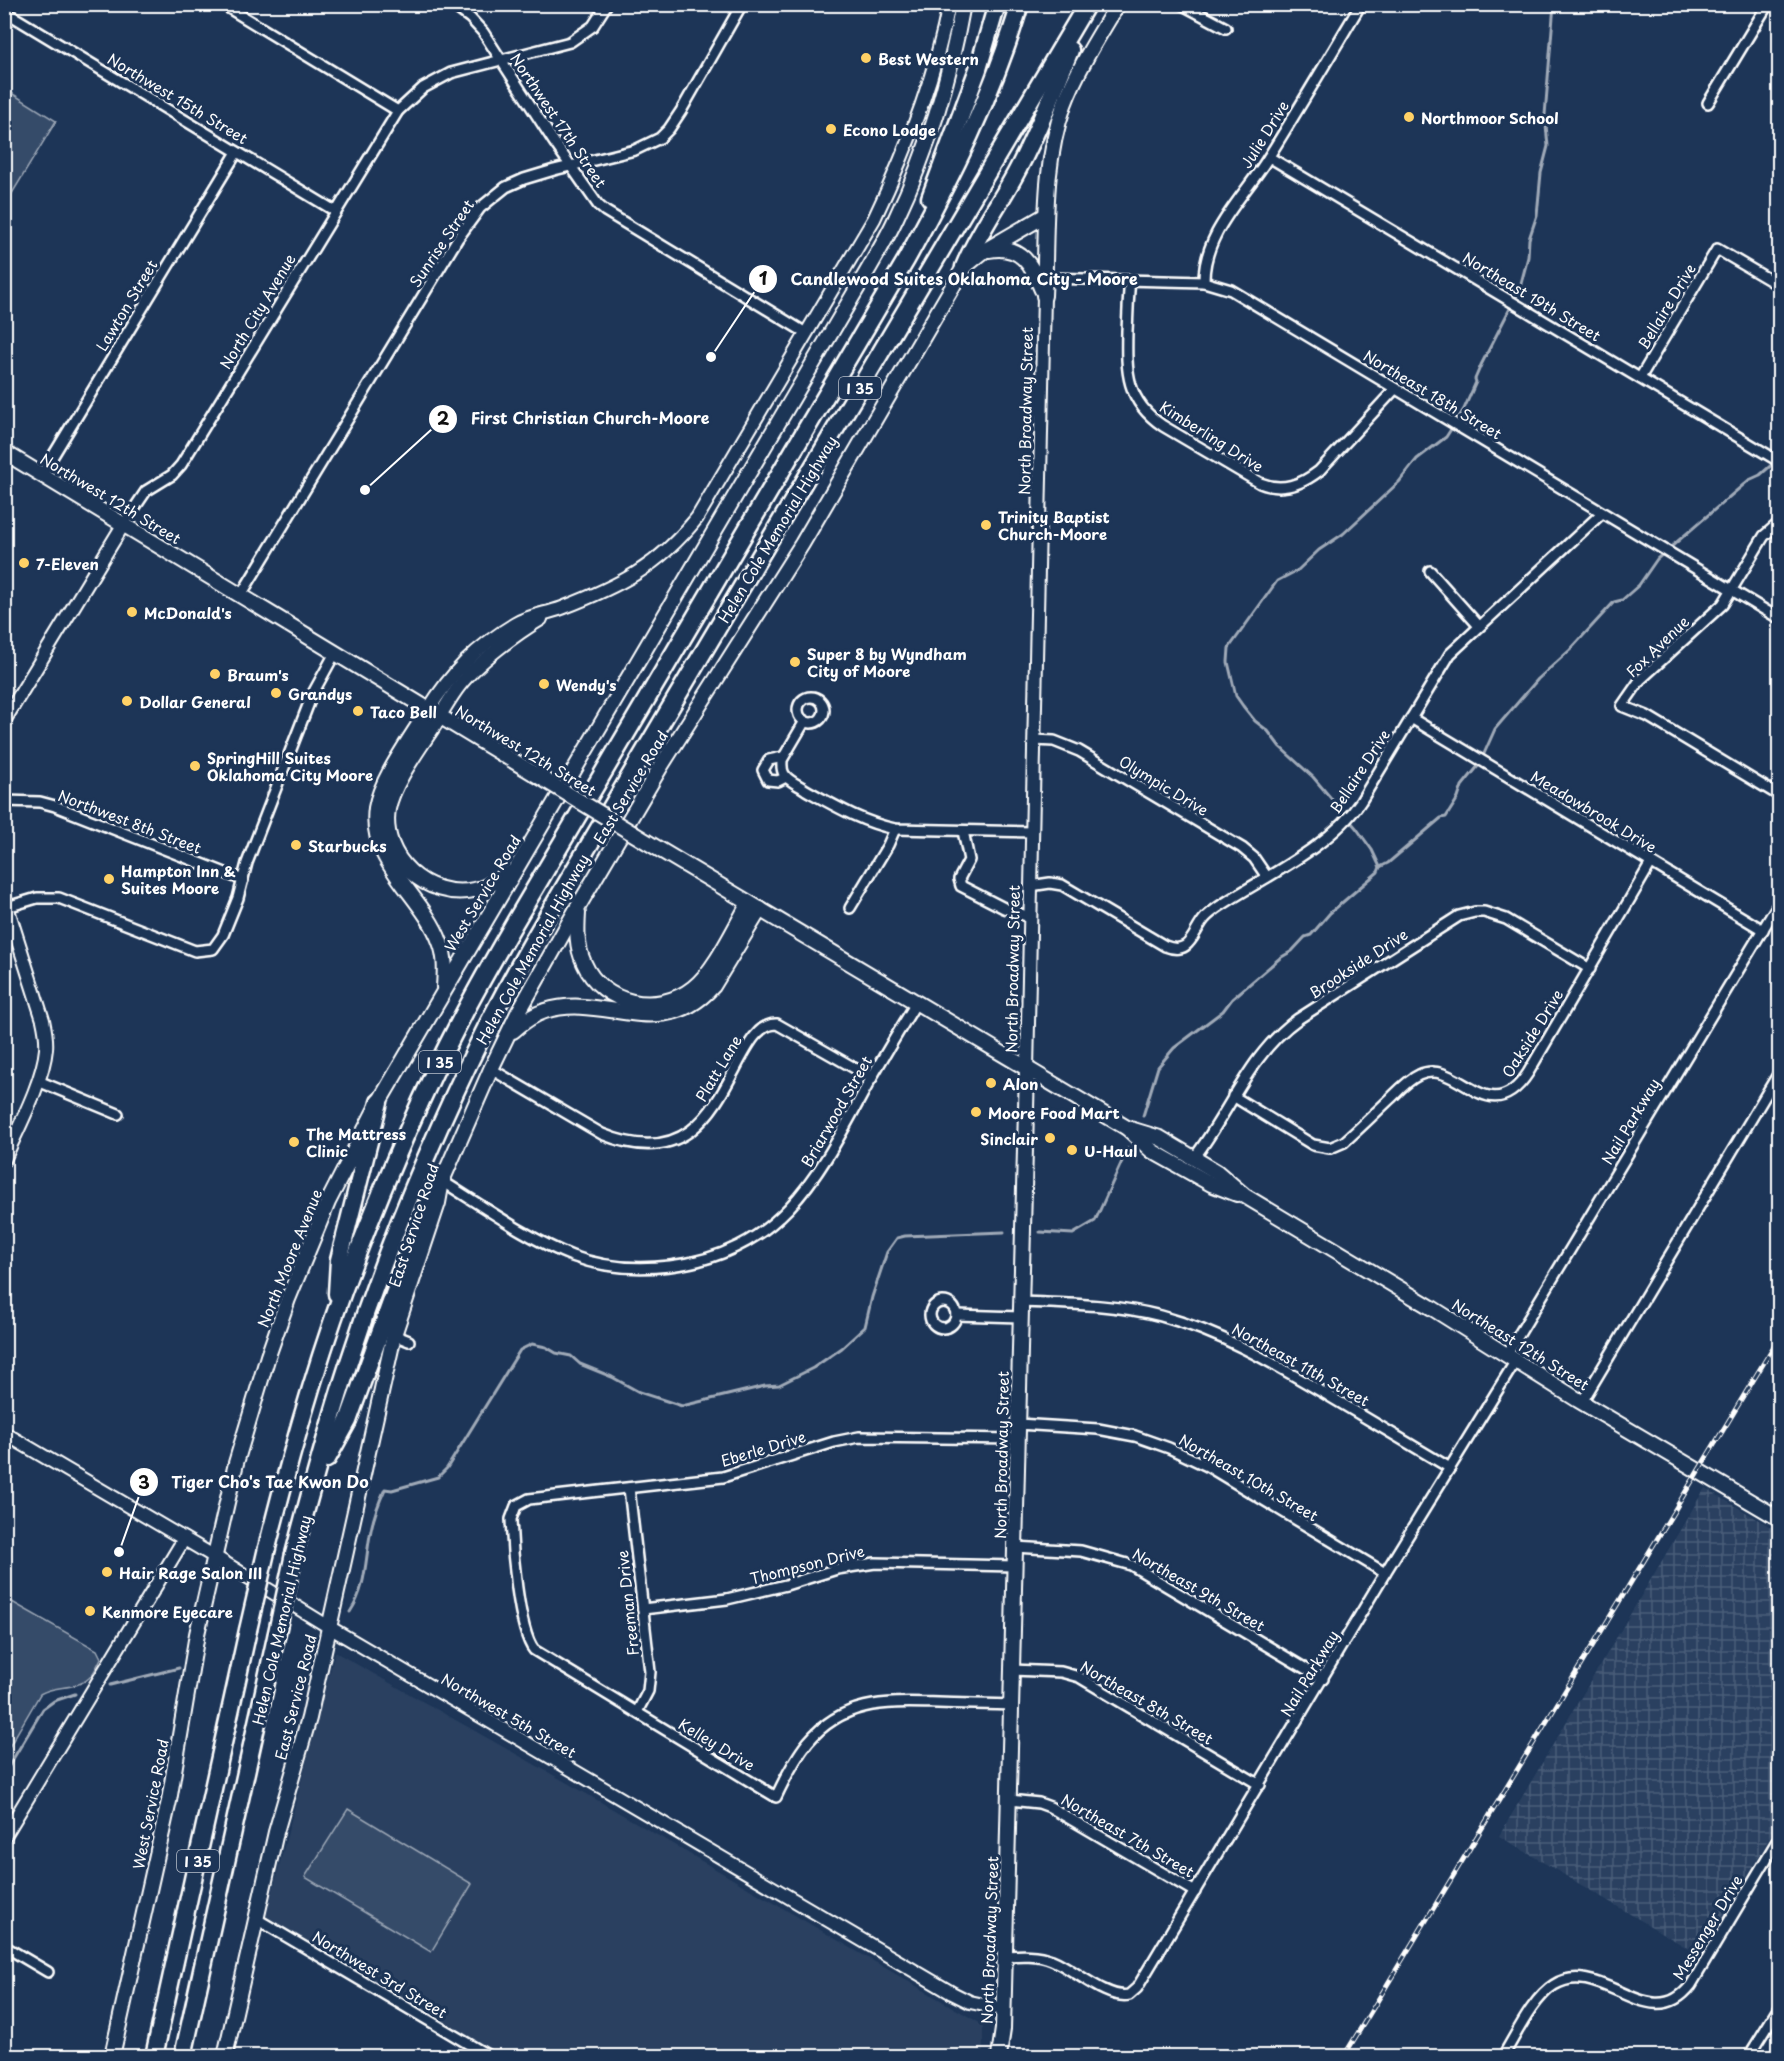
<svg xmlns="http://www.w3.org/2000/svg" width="1784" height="2061" viewBox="0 0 1784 2061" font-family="'Playpen Sans',sans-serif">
  <defs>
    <pattern id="industrial-grid" width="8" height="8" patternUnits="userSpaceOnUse" patternTransform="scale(1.5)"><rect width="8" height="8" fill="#2a4161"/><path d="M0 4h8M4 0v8" fill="none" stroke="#4a5e79"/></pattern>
  </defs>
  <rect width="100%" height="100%" fill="#1d3557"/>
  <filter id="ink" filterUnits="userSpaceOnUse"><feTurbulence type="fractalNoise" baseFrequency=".0167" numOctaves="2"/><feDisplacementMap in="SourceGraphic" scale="12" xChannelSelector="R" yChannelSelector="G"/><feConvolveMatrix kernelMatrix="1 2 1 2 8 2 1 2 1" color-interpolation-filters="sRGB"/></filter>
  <g filter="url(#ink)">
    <polygon fill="#2a4161" points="335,1652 585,1793 983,2025 983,2056 502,2056 266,1916"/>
    <polygon fill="url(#industrial-grid)" points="1705,1488 1779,1532 1780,1820 1699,1955 1499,1836"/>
    <g fill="#364b69" stroke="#9aa5b4" stroke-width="1.5">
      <polygon points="5,89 56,121 5,205"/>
      <path d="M5,1598L97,1650L101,1658C98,1664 94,1674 89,1678C76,1690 54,1685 40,1694L5,1754Z"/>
      <polygon points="348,1809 472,1884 431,1952 305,1877"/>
    </g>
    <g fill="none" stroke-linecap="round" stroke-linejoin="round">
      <g stroke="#a0aab8" stroke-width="3">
        <polyline points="1380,867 1372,850 1357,829 1313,777 1280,747 1268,731 1255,721 1243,706 1236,696 1228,662 1229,648 1277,581 1298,570 1319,550 1343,534 1399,482 1417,459 1446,437 1464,409 1476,382 1475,379 1481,365 1519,291 1528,257 1529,239 1537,215 1541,173 1548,146 1545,115 1554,4"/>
        <polyline points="1143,1116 1158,1067 1174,1048 1223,1011 1232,999 1280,958 1292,951 1305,937 1311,935 1330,913 1378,872 1380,867 1388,863 1441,818 1446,817 1458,798 1462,786 1479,765 1495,729 1538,679 1570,650 1614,602 1622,600 1639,585 1657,559 1749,480 1760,475 1775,462"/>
        <polyline points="1040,1232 1073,1234 1095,1221 1128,1148"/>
        <path d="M350,1612C367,1587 365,1558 371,1530C374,1516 379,1502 385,1489L392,1490L438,1477L447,1468L520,1350L532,1344L546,1347L556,1353L571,1356L580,1364L612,1377L639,1392L682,1406L765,1386L779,1385L813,1368L842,1348L865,1327L872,1297L887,1252L897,1238L905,1236L1004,1232"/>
        <polyline points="110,1685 179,1668"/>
        <polyline points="4,1774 43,1709 54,1701 75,1694"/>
      </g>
      <g stroke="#fff" stroke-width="14">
        <g id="minor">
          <polyline points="222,4 398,111"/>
          <polyline points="451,4 470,18 483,32 554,142 598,205 605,211 806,333"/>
          <polyline points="1181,4 1226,28"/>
          <polyline points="4,11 335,211"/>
          <polyline points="1708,103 1768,4"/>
          <polyline points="1269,157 1780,462"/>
          <polyline points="1045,278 1204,282 1231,290 1780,619"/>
          <path d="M1130,280C1128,297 1128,314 1127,331C1126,372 1126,401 1163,426L1260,483C1282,492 1301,485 1319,471L1395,389"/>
          <path d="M1204,282C1203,233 1244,197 1268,158C1300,107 1330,56 1361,4"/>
          <polyline points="1640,378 1717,249 1780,286"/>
          <polyline points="42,474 237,152"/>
          <polyline points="1780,522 1764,536 1723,604 1640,680 1622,706 1647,716 1780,796"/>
          <polyline points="123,525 146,491 172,475 181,465 398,111 423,88 451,73 570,42 593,26 607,4"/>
          <polyline points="1430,571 1479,626"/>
          <polyline points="241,595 458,238 480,208 506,187 524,179 554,170 635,150 660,138 669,129 681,111 742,4"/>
          <circle cx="811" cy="710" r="13"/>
          <polyline points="1411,718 1763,930"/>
          <path d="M805,721L782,760C782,765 781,769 784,774C788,781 799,785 806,790C835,806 862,822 895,829L1032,832"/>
          <polyline points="1034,740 1054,741 1079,751 1242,848 1254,858 1267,877"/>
          <polyline points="783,757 769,760 763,770 768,780 778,781 786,777"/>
          <polyline points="4,801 40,802 55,806 243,880"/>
          <polyline points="963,831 969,860 959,879 961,886 1004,908 1029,917"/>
          <path d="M1030,886L1050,883L1062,885L1165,946C1191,956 1192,933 1205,918C1209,914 1213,911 1217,908C1263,877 1330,848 1361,801L1450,654L1602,513"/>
          <polyline points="7,907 37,898 59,898 195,951 213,949 223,935 238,898 247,863 312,695 335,653"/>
          <polyline points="850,908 888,845 895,829"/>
          <path d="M491,1069L602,1134C730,1187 728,1021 777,1024L872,1078"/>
          <polyline points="38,1081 118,1114"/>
          <path d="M1233,1096L1313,1145L1330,1148L1344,1142C1360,1128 1375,1113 1391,1098C1399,1090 1408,1080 1419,1075C1458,1056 1488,1134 1528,1073L1651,863"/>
          <path d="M1194,1158C1230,1112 1249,1054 1298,1019L1459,916L1475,912H1484L1506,919L1590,969"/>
          <path d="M442,1181C481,1205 530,1240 572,1256C604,1268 636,1270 670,1266C786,1252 822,1168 872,1077C886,1052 901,1028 916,1003"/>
          <path d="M1021,1302C1067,1304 1115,1304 1161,1316C1223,1333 1273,1363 1329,1396C1369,1420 1409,1444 1450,1468"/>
          <circle cx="943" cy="1315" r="13"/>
          <polyline points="956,1315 1020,1317"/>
          <polyline points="394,1335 409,1341"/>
          <polyline points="1506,1356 1780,901"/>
          <polyline points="1582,1402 1780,1071"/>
          <polyline points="1018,1424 1098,1429 1135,1436 1169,1448 1207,1466 1385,1573"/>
          <polyline points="629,1488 650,1672 648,1691 637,1712"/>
          <polyline points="1015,1547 1081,1551 1131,1565 1323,1679"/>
          <polyline points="643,1609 727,1599 786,1585 837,1569 875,1563 1015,1566"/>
          <polyline points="1012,1670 1061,1672 1079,1677 1260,1785"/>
          <path d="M1012,1705C987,1704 963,1704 938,1703C888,1702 844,1699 808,1742C795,1758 785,1778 776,1797L534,1650C518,1630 512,1547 511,1519L516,1506L529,1499L723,1477L834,1442L859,1437L1018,1439"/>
          <polyline points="1009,1800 1039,1803 1050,1807 1195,1892"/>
          <polyline points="255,1918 489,2056"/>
          <polyline points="4,1946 48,1972"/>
          <path d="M1005,1956C1021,1955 1037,1954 1052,1960C1073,1968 1107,2000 1129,1995L1137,1988L1385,1573L1515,1362"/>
          <path d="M1503,2056C1516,2035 1533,1998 1554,1985C1601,1956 1650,2038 1691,1985L1780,1836"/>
          <polyline points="1749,2056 1780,2006"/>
        </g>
      </g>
      <g stroke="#fff" stroke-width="16">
        <g id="tertiary">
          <path d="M428,710C452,672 475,648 515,624C530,615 546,614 562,608C619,586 658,567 697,518L874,219C907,150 935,79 949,4"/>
          <path d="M439,717C446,706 452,695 460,685C477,663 517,633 541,619"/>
          <polyline points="4,721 123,525"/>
          <path d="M4,897L43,1020C45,1029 47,1039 46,1049C43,1082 18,1128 4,1160"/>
          <polyline points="1027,1069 1044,296"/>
          <polyline points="4,1433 215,1557 329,1627 952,1993 970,2002 1003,2009"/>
          <polyline points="4,1837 184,1539"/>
        </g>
      </g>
      <g stroke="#fff" stroke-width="18">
        <g id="secondary">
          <path d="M989,250C1021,244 1032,265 1042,290"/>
          <path d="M1044,296C1047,232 1042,167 1064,105C1077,70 1098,37 1118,4"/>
          <polyline points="4,452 535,774"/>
          <path d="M428,710C412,737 381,778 376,808C368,863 423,895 440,942C446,957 445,972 444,987"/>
          <path d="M439,717C424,742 393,781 388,809C380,858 427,900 474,890C488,888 499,879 511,872"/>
          <polyline points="647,842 1127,1128 1152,1151 1211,1184 1237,1194"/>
          <path d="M578,913C577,930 576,946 584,963C602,1005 658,1016 693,988C715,971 735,927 749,903"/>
          <path d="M513,1031C523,1022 532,1015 545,1011C604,992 662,1044 713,986L760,909"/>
          <polyline points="1127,1128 1160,1138 1217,1172 1245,1196 1432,1308 1578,1400 1780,1519"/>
          <path d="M112,2056L169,1801L197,1634L236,1463L268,1356L288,1299L328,1202L379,1102L865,275C876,256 887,238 896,218C928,151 950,78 963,4"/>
          <polyline points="225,2056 276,1832 309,1718 394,1335 438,1203 442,1181 491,1069 518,1013 579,905 661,766 802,544 964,267 984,251 1046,215"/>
          <polyline points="999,2056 1003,2029 1027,1069"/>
        </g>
      </g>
      <g stroke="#fff" stroke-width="21">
        <g id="motorway">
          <polyline points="930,198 978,69 997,4"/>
          <path d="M964,267C978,232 1001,202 1018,169C1038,131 1054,90 1070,50"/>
          <polyline points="337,1294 339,1260 379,1102"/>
          <polyline points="327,1459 348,1421 417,1231 430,1200 442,1181"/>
          <path d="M267,1548C291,1452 318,1355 354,1262C385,1181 419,1099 460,1021C477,988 496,955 515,922L906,260C951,178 993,95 1020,4"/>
          <path d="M294,1554C311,1490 328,1425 349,1362C385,1250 431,1140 483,1034C516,968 554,904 592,840L1087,4"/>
          <polyline points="154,2056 248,1630"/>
          <polyline points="183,2056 276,1637"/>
        </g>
      </g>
      <use href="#minor" stroke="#1d3557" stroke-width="9"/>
      <use href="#tertiary" stroke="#1d3557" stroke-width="12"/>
      <use href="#secondary" stroke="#1d3557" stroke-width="14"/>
      <use href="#motorway" stroke="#1d3557" stroke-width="16"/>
      <g stroke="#fff" stroke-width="5">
        <polyline id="rail" points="1344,2056 1780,1336"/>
      </g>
      <use href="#rail" stroke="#1d3557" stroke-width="3" stroke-dasharray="9" stroke-linecap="butt"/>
      <g stroke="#fff" stroke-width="18" stroke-linecap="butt">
        <polyline id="secondary-bridge" points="535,774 647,842"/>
      </g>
      <g stroke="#fff" stroke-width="21" stroke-linecap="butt">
        <g id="motorway-bridge">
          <polyline points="248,1630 267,1548"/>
          <polyline points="276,1637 294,1554"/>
        </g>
      </g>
      <use href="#secondary-bridge" stroke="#1d3557" stroke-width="14"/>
      <use href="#motorway-bridge" stroke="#1d3557" stroke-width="16"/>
    </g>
  </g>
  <g fill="#ffd166" stroke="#1d3557" stroke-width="2">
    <circle cx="866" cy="58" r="6"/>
    <circle cx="1409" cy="117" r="6"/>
    <circle cx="831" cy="129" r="6"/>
    <circle cx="986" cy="525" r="6"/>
    <circle cx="24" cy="563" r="6"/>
    <circle cx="132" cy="612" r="6"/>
    <circle cx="795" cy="662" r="6"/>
    <circle cx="215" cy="674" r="6"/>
    <circle cx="544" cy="684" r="6"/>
    <circle cx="276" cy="693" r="6"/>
    <circle cx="127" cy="701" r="6"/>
    <circle cx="358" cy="711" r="6"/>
    <circle cx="195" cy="766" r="6"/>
    <circle cx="296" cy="845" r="6"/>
    <circle cx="109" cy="879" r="6"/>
    <circle cx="991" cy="1083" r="6"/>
    <circle cx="976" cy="1112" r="6"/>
    <circle cx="1050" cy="1138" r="6"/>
    <circle cx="294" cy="1142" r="6"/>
    <circle cx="1072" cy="1150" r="6"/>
    <circle cx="107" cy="1572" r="6"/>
    <circle cx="90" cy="1611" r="6"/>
  </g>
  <g text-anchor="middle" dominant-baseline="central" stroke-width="6" stroke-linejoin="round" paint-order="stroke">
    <g fill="#1d3557" stroke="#bbc2cd" stroke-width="1.5">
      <rect x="839" y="377" width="42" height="22" rx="4.5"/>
      <rect x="419" y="1051" width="42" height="22" rx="4.5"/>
      <rect x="177" y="1850" width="42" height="22" rx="4.5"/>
    </g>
    <g font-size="14" font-weight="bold" fill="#fff">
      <text x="860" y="388">I 35</text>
      <text x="440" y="1062">I 35</text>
      <text x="198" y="1861">I 35</text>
    </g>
    <g font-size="15" font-weight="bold" fill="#fff" stroke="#1d3557" text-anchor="start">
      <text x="878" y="58">Best Western</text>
      <text x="1421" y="117">Northmoor School</text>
      <text x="843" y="129">Econo Lodge</text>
      <text x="998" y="516">Trinity Baptist<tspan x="998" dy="17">Church-Moore</tspan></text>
      <text x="36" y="563">7-Eleven</text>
      <text x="144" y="612">McDonald's</text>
      <text x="807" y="653">Super 8 by Wyndham<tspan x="807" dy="17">City of Moore</tspan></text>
      <text x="227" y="674">Braum's</text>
      <text x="556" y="684">Wendy's</text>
      <text x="288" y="693">Grandys</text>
      <text x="139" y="701">Dollar General</text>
      <text x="370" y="711">Taco Bell</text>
      <text x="207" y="757">SpringHill Suites<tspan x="207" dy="17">Oklahoma City Moore</tspan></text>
      <text x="308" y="845">Starbucks</text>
      <text x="121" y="870">Hampton Inn &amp;<tspan x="121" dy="17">Suites Moore</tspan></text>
      <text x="1003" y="1083">Alon</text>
      <text x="988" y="1112">Moore Food Mart</text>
      <text x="306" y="1133">The Mattress<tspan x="306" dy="17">Clinic</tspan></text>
      <text x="1038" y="1138" text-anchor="end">Sinclair</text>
      <text x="1084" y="1150">U-Haul</text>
      <text x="119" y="1572">Hair Rage Salon III</text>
      <text x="102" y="1611">Kenmore Eyecare</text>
    </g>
    <g font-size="15" fill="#fff" stroke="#1d3557">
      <text transform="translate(178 98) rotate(31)">Northwest 15th Street</text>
      <text transform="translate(559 120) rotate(56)">Northwest 17th Street</text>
      <text transform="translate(1264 134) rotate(-58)">Julie Drive</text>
      <text transform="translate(441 243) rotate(-56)">Sunrise Street</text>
      <text transform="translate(1532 296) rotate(31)">Northeast 19th Street</text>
      <text transform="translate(126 305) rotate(-59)">Lawton Street</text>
      <text transform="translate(1666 306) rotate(-59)">Bellaire Drive</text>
      <text transform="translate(257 311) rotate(-59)">North City Avenue</text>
      <text transform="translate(1433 394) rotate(31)">Northeast 18th Street</text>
      <text transform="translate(1025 411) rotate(-89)">North Broadway Street</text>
      <text transform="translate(1212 436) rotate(32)">Kimberling Drive</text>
      <text transform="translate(111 498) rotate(31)">Northwest 12th Street</text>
      <text transform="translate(777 529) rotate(-59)">Helen Cole Memorial Highway</text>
      <text transform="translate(1657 646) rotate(-44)">Fox Avenue</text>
      <text transform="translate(526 750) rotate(31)">Northwest 12th Street</text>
      <text transform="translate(1359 771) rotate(-57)">Bellaire Drive</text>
      <text transform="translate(1164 785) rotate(31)">Olympic Drive</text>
      <text transform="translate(630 787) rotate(-59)">East Service Road</text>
      <text transform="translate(1594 811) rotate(31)">Meadowbrook Drive</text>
      <text transform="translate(130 821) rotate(21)">Northwest 8th Street</text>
      <text transform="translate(482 893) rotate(-59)">West Service Road</text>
      <text transform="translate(532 949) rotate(-61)">Helen Cole Memorial Highway</text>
      <text transform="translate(1358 963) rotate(-33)">Brookside Drive</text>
      <text transform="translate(1012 969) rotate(-89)">North Broadway Street</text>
      <text transform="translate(1532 1033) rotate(-58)">Oakside Drive</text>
      <text transform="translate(718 1068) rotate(-59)">Platt Lane</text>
      <text transform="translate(836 1111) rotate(-60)">Briarwood Street</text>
      <text transform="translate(1630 1121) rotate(-59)">Nail Parkway</text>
      <text transform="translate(413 1225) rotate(-72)">East Service Road</text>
      <text transform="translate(289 1258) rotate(-68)">North Moore Avenue</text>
      <text transform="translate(1521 1344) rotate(32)">Northeast 12th Street</text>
      <text transform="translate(1301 1364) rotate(29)">Northeast 11th Street</text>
      <text transform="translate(763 1448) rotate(-17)">Eberle Drive</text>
      <text transform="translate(1001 1455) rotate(-89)">North Broadway Street</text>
      <text transform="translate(1249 1477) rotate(30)">Northeast 10th Street</text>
      <text transform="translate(807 1564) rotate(-14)">Thompson Drive</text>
      <text transform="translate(1199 1589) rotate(30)">Northeast 9th Street</text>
      <text transform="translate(627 1603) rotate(-96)">Freeman Drive</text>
      <text transform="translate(281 1620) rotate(-77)">Helen Cole Memorial Highway</text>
      <text transform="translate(1309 1673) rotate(-59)">Nail Parkway</text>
      <text transform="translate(295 1697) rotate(-76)">East Service Road</text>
      <text transform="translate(1147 1702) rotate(30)">Northeast 8th Street</text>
      <text transform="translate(509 1715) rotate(30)">Northwest 5th Street</text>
      <text transform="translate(717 1744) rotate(31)">Kelley Drive</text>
      <text transform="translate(150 1804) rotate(-79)">West Service Road</text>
      <text transform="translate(1128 1835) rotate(30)">Northeast 7th Street</text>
      <text transform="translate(1707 1927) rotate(-59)">Messenger Drive</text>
      <text transform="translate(989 1940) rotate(-88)">North Broadway Street</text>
      <text transform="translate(380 1974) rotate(31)">Northwest 3rd Street</text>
    </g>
  </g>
  <path fill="none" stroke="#fff" stroke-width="2" d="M711 357L763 279M365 490L443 419M119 1552L144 1482"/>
  <g fill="#fff" stroke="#1d3557" stroke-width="2">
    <circle cx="711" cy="357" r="6"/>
    <circle cx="365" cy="490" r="6"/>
    <circle cx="119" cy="1552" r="6"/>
    <circle cx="763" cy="279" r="15"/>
    <circle cx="443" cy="419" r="15"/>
    <circle cx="144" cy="1482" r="15"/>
  </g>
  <g font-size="18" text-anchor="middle" font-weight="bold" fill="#111">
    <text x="763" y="285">1</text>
    <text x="443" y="425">2</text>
    <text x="144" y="1489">3</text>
  </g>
  <g font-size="16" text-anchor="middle" font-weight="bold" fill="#fff" stroke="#1d3557" stroke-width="6" stroke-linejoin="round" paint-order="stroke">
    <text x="964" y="285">Candlewood Suites Oklahoma City - Moore</text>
    <text x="590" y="424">First Christian Church-Moore</text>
    <text x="270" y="1488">Tiger Cho's Tae Kwon Do</text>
  </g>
  <rect width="1784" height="2061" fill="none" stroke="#1d3557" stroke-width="24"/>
  <rect x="12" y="12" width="1760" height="2037" fill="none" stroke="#fff" stroke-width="2" filter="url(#ink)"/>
</svg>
